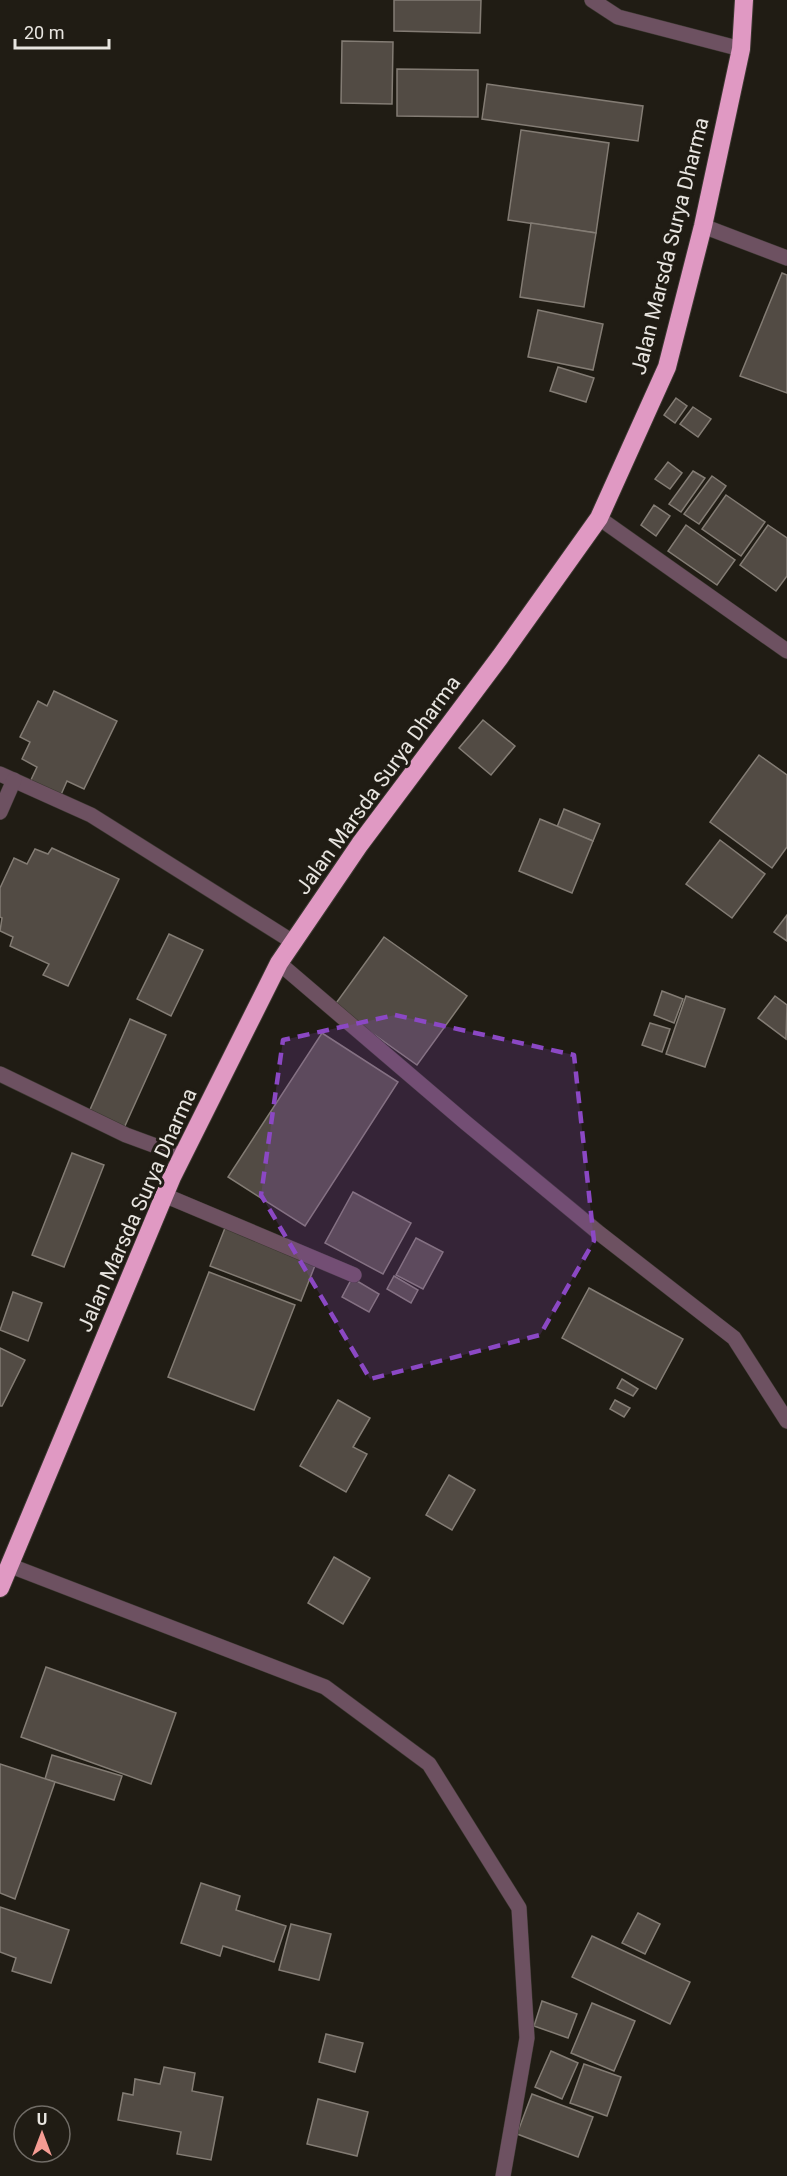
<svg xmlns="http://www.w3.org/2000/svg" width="787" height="2176" viewBox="0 0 787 2176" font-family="Roboto,sans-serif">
  <rect width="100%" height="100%" fill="#201c14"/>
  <g fill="#524b44" stroke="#837c74" stroke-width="1.5">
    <polygon points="394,0 481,0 480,33 394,31"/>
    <polygon points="342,41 393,42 392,104 341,103"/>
    <polygon points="397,69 478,70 478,117 397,116"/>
    <polygon points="487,84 643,106 638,141 482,119"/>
    <polygon points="521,130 609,143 596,233 508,220"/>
    <polygon points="531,223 596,233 584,307 520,297"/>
    <polygon points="782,273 787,275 787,393 740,376"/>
    <polygon points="538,310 603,324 593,370 528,357"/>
    <polygon points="558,367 594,378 586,402 550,391"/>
    <polygon points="676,398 687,406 675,423 664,415"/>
    <polygon points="693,407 711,419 698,437 680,424"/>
    <polygon points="668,462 682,473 670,489 655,479"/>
    <polygon points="693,471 705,478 681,512 669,504"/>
    <polygon points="712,476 726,486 699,524 684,514"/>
    <polygon points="726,495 765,522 741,556 702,529"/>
    <polygon points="654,505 670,516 656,536 641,525"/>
    <polygon points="686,525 735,560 717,585 668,551"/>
    <polygon points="768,525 787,538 787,576 776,591 740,565"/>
    <polygon points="54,691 117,721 84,789 67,781 60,797 30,782 37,767 22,759 30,742 20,737 38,701 47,706"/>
    <polygon points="483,720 515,746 491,775 459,748"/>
    <polygon points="759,755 787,775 787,847 772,868 710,822"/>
    <polygon points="564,809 600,824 593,841 557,827"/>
    <polygon points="540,819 593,841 572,893 519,871"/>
    <polygon points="720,840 765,874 732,918 686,884"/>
    <polygon points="52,848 119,879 68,986 43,975 49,964 10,946 13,937 0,931 2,918 0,917 0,888 14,858 27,864 35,849 48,854"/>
    <polygon points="787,915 787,941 774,932"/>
    <polygon points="169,934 203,950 171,1016 137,999"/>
    <polygon points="384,937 467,996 417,1065 334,1006"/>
    <polygon points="662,991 683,999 674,1023 654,1015"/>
    <polygon points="686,996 725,1009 705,1067 666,1054"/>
    <polygon points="775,996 787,1005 786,1039 758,1018"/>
    <polygon points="130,1019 166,1035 124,1128 89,1112"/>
    <polygon points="650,1023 670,1029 662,1052 642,1045"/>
    <polygon points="322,1033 398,1082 305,1226 228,1177"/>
    <polygon points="72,1153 104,1165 64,1267 32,1255"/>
    <polygon points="353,1192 411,1223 383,1274 325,1243"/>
    <polygon points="225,1228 316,1263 301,1301 210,1266"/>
    <polygon points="416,1238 443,1252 423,1289 396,1275"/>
    <polygon points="209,1272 295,1305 254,1410 168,1377"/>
    <polygon points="394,1276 418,1290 411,1303 387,1289"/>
    <polygon points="352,1278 379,1294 369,1312 342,1297"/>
    <polygon points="589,1288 683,1339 656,1389 562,1338"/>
    <polygon points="13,1292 42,1303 28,1341 0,1330"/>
    <polygon points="0,1348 25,1360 2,1406 0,1406"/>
    <polygon points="622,1379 638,1389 633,1396 617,1388"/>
    <polygon points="338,1400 370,1418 353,1447 367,1454 346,1492 300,1466"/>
    <polygon points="615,1400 630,1408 624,1417 610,1409"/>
    <polygon points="449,1475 475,1490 452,1530 426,1515"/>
    <polygon points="334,1557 370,1578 343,1624 308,1603"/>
    <polygon points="46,1667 176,1713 151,1784 21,1737"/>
    <polygon points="52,1755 122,1776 114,1800 45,1779"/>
    <polygon points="0,1764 55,1782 15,1899 0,1893"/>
    <polygon points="201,1883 240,1896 236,1910 286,1926 274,1962 223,1946 220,1956 181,1943"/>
    <polygon points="0,1907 69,1930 51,1983 12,1971 16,1958 0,1952"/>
    <polygon points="638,1913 660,1924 645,1954 622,1943"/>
    <polygon points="291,1924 331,1934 319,1980 279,1970"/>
    <polygon points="592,1936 690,1982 670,2024 572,1977"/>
    <polygon points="542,2001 577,2014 568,2038 534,2026"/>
    <polygon points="592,2003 635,2021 614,2071 571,2053"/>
    <polygon points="326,2034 363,2043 355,2072 319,2062"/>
    <polygon points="551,2051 578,2063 562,2099 535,2087"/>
    <polygon points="584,2064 621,2077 607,2116 570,2103"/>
    <polygon points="164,2067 195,2073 192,2091 223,2097 211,2160 177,2154 181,2132 118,2120 123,2093 133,2095 135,2079 160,2084"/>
    <polygon points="532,2094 593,2117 578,2157 517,2134"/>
    <polygon points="318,2099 368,2112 357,2156 307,2144"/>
  </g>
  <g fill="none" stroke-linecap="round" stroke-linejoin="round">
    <g stroke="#3c3831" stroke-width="16">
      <g id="minor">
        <polyline points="592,0 618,17 741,49"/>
        <polyline points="703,226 787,258"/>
        <polyline points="599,518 787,651"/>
        <polyline points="0,774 91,815 293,942"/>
        <polyline points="0,812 14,780"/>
        <polyline points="279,963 466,1123 599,1233 734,1338 787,1421"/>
        <polyline points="0,1074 126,1135 183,1156"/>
        <polyline points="164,1195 354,1275"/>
        <polyline points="11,1566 325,1687 429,1764 519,1908 527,2038 503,2176"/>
      </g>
    </g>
    <g stroke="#3c3831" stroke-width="20">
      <polyline id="highway" points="0,1588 172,1177 279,963 360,844 500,657 599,518 667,367 703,226 741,49 744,0"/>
    </g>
    <use href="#minor" stroke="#6d5161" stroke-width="15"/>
    <use href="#highway" stroke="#e099c3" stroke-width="18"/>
  </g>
  <path fill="#8b48c4" fill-opacity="0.2" stroke="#8b48c4" stroke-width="4.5" stroke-dasharray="12 8" stroke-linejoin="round" d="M395,1015L574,1055L594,1241L540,1335L370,1379L261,1195L283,1040Z"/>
  <g text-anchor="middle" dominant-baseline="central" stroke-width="6" stroke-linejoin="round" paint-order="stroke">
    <g font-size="21" fill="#e8e5e0" stroke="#201c14">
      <text transform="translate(670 246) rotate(-76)">Jalan Marsda Surya Dharma</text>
      <text transform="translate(378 785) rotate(-54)">Jalan Marsda Surya Dharma</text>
      <text transform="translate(137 1210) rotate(-66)">Jalan Marsda Surya Dharma</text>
    </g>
  </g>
  <g transform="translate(42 2134)"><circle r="28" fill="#201c14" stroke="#706c66" stroke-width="1.5"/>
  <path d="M0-4.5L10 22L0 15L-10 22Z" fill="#f59c93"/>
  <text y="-9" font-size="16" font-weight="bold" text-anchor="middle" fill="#e8e5e0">U</text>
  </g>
  <path d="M15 39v9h94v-9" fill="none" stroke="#e8e5e0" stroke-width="3"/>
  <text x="24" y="39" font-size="18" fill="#e8e5e0" stroke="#201c14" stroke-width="4.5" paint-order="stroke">20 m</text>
</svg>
